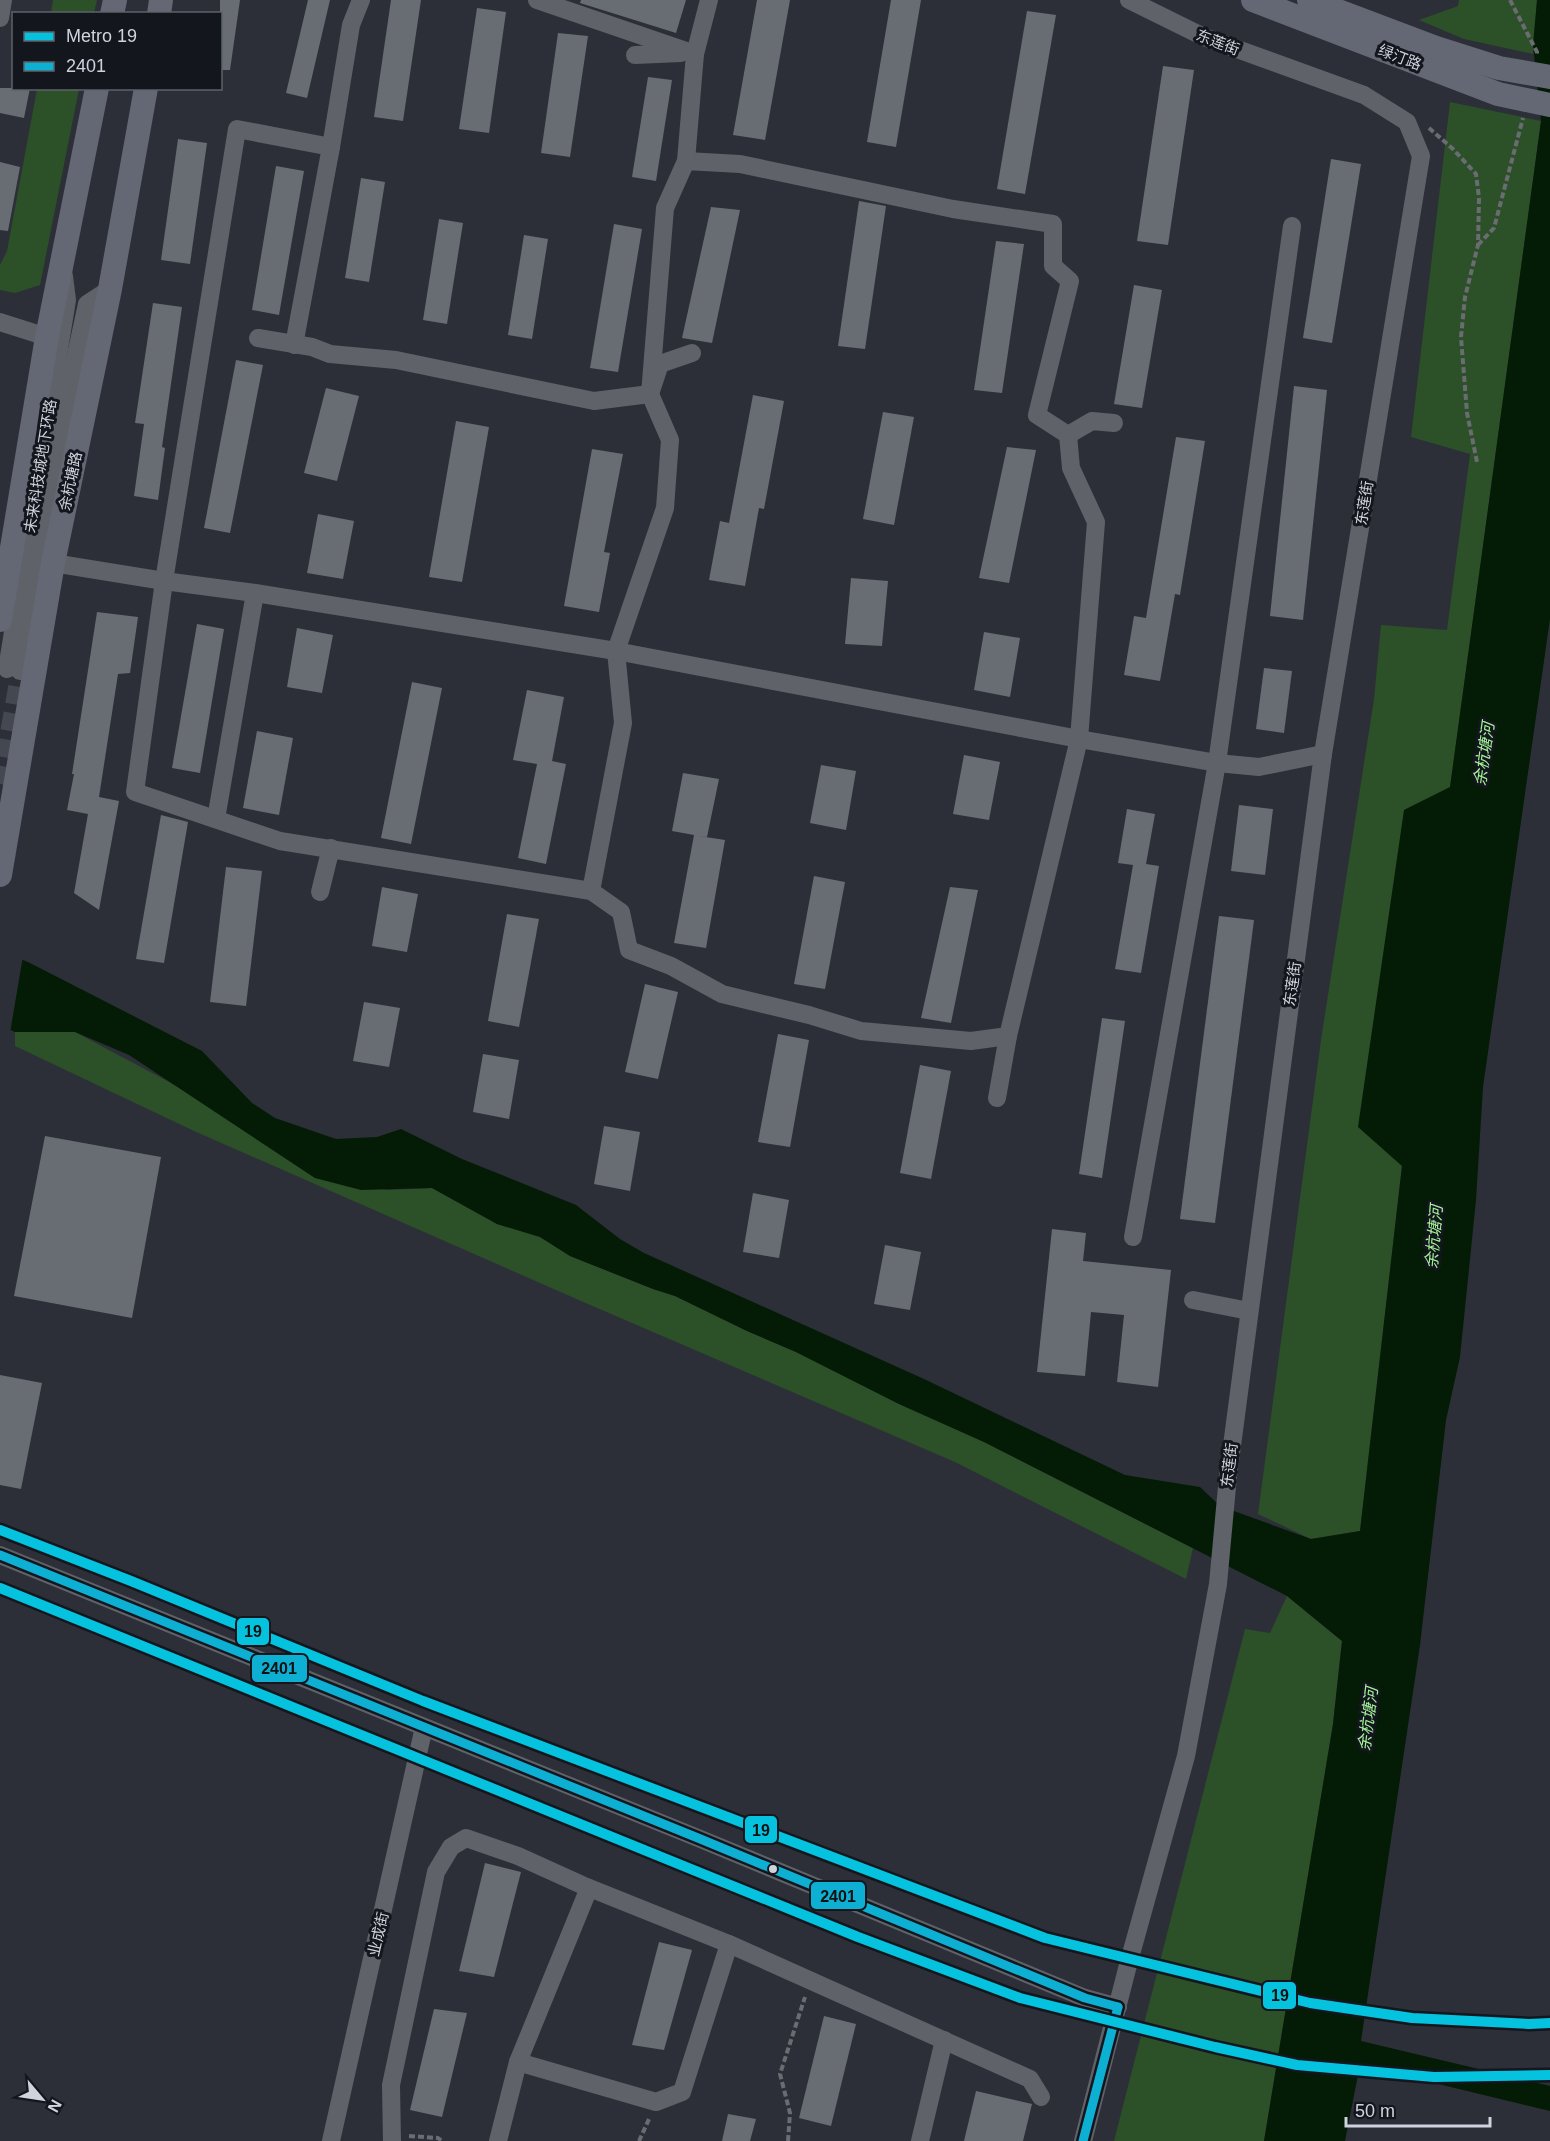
<svg xmlns="http://www.w3.org/2000/svg" width="1550" height="2141" viewBox="0 0 1550 2141" font-family="Arial,'Noto Sans SC',sans-serif">
  <rect width="100%" height="100%" fill="#2c2f38"/>
  <g fill="#2c5028">
    <polygon points="53,0 97,0 94,13 51,13"/>
    <polygon points="1459,0 1537,0 1533,54 1464,39 1419,20 1458,6"/>
    <polygon points="37,89 79,89 40,285 15,293 0,290 0,265 7,251"/>
    <polygon points="1450,102 1541,121 1450,788 1404,810 1402,1166 1360,1531 1311,1539 1258,1514 1321,1040 1374,699 1381,625 1447,630 1470,454 1411,437"/>
    <polygon points="32,1031 75,1032 186,1091 315,1178 388,1190 432,1188 497,1224 540,1237 570,1256 653,1289 675,1296 747,1331 796,1352 899,1404 984,1442 1193,1548 1186,1579 955,1462 581,1301 194,1131 15,1046 15,1032"/>
    <polygon points="1287,1596 1342,1641 1333,1724 1264,2141 1114,2141 1245,1629 1270,1633"/>
  </g>
  <polygon fill="#041b05" points="1537,0 1550,0 1550,619 1483,1087 1476,1200 1460,1357 1446,1420 1420,1645 1361,2041 1550,2086 1550,2111 1360,2065 1345,2141 1264,2141 1333,1724 1342,1641 1287,1596 984,1442 899,1404 796,1352 747,1331 675,1296 653,1289 570,1256 540,1237 497,1224 432,1188 361,1190 315,1178 129,1055 75,1032 15,1032 0,1025 0,951 28,962 202,1051 252,1103 275,1118 336,1139 377,1137 401,1129 462,1159 576,1205 620,1239 644,1253 924,1379 1125,1475 1200,1487 1220,1506 1311,1539 1360,1531 1402,1166 1358,1127 1404,810 1450,787 1541,121 1533,45"/>
  <polygon fill="#2c2f38" points="0,948 23,956 10,1033 0,1028"/>
  <g fill="#686c73">
    <polygon points="220,0 240,0 230,70 220,70"/>
    <polygon points="308,0 330,0 307,98 286,93"/>
    <polygon points="391,0 421,0 403,121 374,117"/>
    <polygon points="581,0 686,0 676,33 580,3"/>
    <polygon points="757,0 790,0 765,140 733,135"/>
    <polygon points="891,0 921,0 896,147 867,142"/>
    <polygon points="477,8 506,12 489,133 459,129"/>
    <polygon points="1027,11 1056,15 1025,194 997,189"/>
    <polygon points="558,33 588,36 570,157 541,153"/>
    <polygon points="1163,66 1194,70 1168,245 1137,241"/>
    <polygon points="648,77 672,80 656,181 632,177"/>
    <polygon points="0,88 30,88 24,118 0,113"/>
    <polygon points="178,139 207,143 190,264 161,260"/>
    <polygon points="1331,159 1361,164 1332,343 1303,338"/>
    <polygon points="0,162 20,167 8,231 0,230"/>
    <polygon points="276,166 304,171 279,315 252,310"/>
    <polygon points="361,178 385,182 369,282 345,278"/>
    <polygon points="859,201 886,206 865,349 838,346"/>
    <polygon points="711,207 740,210 712,343 682,338"/>
    <polygon points="439,219 463,223 447,324 423,320"/>
    <polygon points="614,224 642,229 618,372 590,368"/>
    <polygon points="524,235 548,239 532,339 508,335"/>
    <polygon points="996,241 1024,244 1002,393 974,390"/>
    <polygon points="1134,285 1162,290 1142,408 1114,404"/>
    <polygon points="153,303 182,307 162,447 165,448 158,500 134,496 144,424 135,423"/>
    <polygon points="236,360 263,365 230,533 204,528"/>
    <polygon points="1294,386 1327,390 1303,620 1270,616"/>
    <polygon points="326,388 359,396 337,481 304,473"/>
    <polygon points="753,395 784,401 764,509 759,508 745,586 709,580 720,521 729,523"/>
    <polygon points="883,412 914,417 894,525 863,519"/>
    <polygon points="456,421 489,427 462,582 429,577"/>
    <polygon points="1176,437 1205,441 1180,595 1175,594 1160,681 1124,675 1134,616 1146,618"/>
    <polygon points="1007,447 1036,450 1009,583 979,578"/>
    <polygon points="592,449 623,454 604,552 610,553 599,612 564,606"/>
    <polygon points="318,514 354,521 343,579 307,573"/>
    <polygon points="851,578 888,581 882,646 845,644"/>
    <polygon points="97,612 138,617 130,673 118,674 99,797 119,801 99,910 74,893 88,814 67,810 74,774 72,774"/>
    <polygon points="197,624 224,629 200,773 172,768"/>
    <polygon points="297,628 333,635 322,693 287,687"/>
    <polygon points="984,632 1020,638 1010,697 974,690"/>
    <polygon points="1264,668 1292,671 1284,733 1256,729"/>
    <polygon points="412,682 442,688 411,844 381,838"/>
    <polygon points="527,690 564,697 552,761 566,764 546,864 518,858 537,764 513,760"/>
    <polygon points="257,731 293,738 279,815 243,808"/>
    <polygon points="964,755 1000,762 989,820 953,814"/>
    <polygon points="821,765 856,771 846,830 810,823"/>
    <polygon points="683,773 719,779 707,837 699,836 725,840 706,948 674,943 694,835 672,831"/>
    <polygon points="1239,805 1273,809 1265,875 1231,871"/>
    <polygon points="1127,809 1155,814 1146,864 1159,866 1141,973 1115,969 1133,865 1118,863"/>
    <polygon points="161,815 188,822 164,963 136,959"/>
    <polygon points="226,867 262,871 246,1006 210,1002"/>
    <polygon points="814,876 845,882 825,989 794,984"/>
    <polygon points="382,887 418,894 407,952 372,946"/>
    <polygon points="950,887 978,890 951,1023 921,1018"/>
    <polygon points="507,914 539,919 519,1027 488,1021"/>
    <polygon points="1219,916 1254,920 1215,1223 1180,1219"/>
    <polygon points="645,984 678,992 658,1079 625,1072"/>
    <polygon points="364,1002 400,1008 389,1067 353,1061"/>
    <polygon points="1102,1018 1125,1021 1102,1178 1079,1174"/>
    <polygon points="778,1034 809,1040 790,1147 758,1142"/>
    <polygon points="483,1054 519,1060 509,1119 473,1112"/>
    <polygon points="920,1065 951,1071 931,1179 900,1173"/>
    <polygon points="604,1126 640,1132 630,1191 594,1184"/>
    <polygon points="45,1136 161,1157 132,1318 14,1296"/>
    <polygon points="753,1193 789,1200 779,1258 743,1252"/>
    <polygon points="1052,1229 1086,1233 1083,1261 1171,1270 1158,1387 1117,1382 1124,1315 1091,1312 1085,1376 1037,1372"/>
    <polygon points="885,1245 921,1252 910,1310 874,1304"/>
    <polygon points="0,1375 42,1383 21,1489 0,1485"/>
    <polygon points="485,1863 521,1872 494,1977 459,1971"/>
    <polygon points="659,1942 692,1950 664,2050 632,2045"/>
    <polygon points="434,2009 467,2013 442,2117 410,2110"/>
    <polygon points="824,2016 856,2024 831,2126 799,2118"/>
    <polygon points="976,2091 1032,2104 1023,2141 964,2141"/>
    <polygon points="728,2114 756,2119 750,2141 722,2141"/>
  </g>
  <g fill="none" stroke-linecap="round" stroke-linejoin="round">
    <polyline stroke="#444851" stroke-width="18" stroke-dasharray="18 9" stroke-linecap="butt" points="0,784 20,671"/>
    <g stroke="#6a6c72" stroke-width="4" stroke-dasharray="6 3" stroke-linecap="butt">
      <polyline points="1510,0 1537,52 1537,55"/>
      <polyline points="1429,128 1453,149 1476,174 1479,198 1478,245 1465,297 1461,337 1467,413 1477,462"/>
      <polyline points="1478,245 1494,228 1523,118"/>
      <polyline points="409,2136 438,2138 442,2141"/>
      <polyline points="639,2141 650,2117"/>
      <polyline points="788,2141 790,2113 780,2074 805,1997"/>
    </g>
    <g stroke="#5f6268" stroke-width="18">
      <polyline points="537,0 695,54"/>
      <polyline points="0,18 3,0"/>
      <polyline points="635,55 681,53"/>
      <polyline points="331,147 237,129 164,581 135,792 280,841 591,891 623,723 616,651 665,508 670,440 650,394 665,208 686,161 740,164 953,209 1053,224 1053,266 1070,281 1037,415 1068,435 1071,468 1096,522 1079,739 1008,1036 971,1041 861,1031 809,1015 722,994 671,966 629,950 621,912 591,891"/>
      <polyline points="686,161 695,54 709,0"/>
      <polyline points="0,322 47,337"/>
      <polyline points="258,338 312,347 330,354 396,360 594,401 650,394 660,364 692,353"/>
      <polyline points="294,345 331,147 351,25 361,0"/>
      <polyline points="1068,435 1092,421 1114,423"/>
      <polyline points="53,563 164,581 255,593 616,651 1079,739 1217,763 1259,767 1323,754"/>
      <polyline points="7,669 67,300 64,276"/>
      <polyline points="20,671 65,406 87,304 110,289"/>
      <polyline points="216,819 255,593"/>
      <polyline points="320,892 331,848"/>
      <polyline points="997,1098 1008,1036"/>
      <polyline points="1133,1237 1217,763 1292,226"/>
      <polyline points="1193,1300 1249,1311"/>
      <polyline points="0,1555 698,1838 1085,1998 1118,2007"/>
      <polyline points="518,2062 656,2102 682,2092 729,1944"/>
      <polyline points="331,2141 424,1727"/>
      <polyline points="392,2141 391,2085 436,1872 451,1847 466,1838 518,1856 582,1885 729,1944 1030,2079 1041,2097"/>
      <polyline points="498,2141 518,2062 589,1888"/>
      <polyline points="920,2141 944,2040"/>
      <polyline points="1083,2141 1128,1965 1186,1756 1218,1584 1228,1476 1323,754 1421,156 1407,122 1364,95 1204,37 1129,0"/>
    </g>
    <g stroke="#646874" stroke-width="24">
      <polyline points="1253,0 1498,94 1550,105"/>
      <polyline points="1309,0 1436,48 1499,68 1550,77"/>
      <polyline points="112,14 115,0"/>
      <polyline points="159,14 161,0"/>
      <polyline points="0,620 47,337 97,88"/>
      <polyline points="0,875 53,563 110,289 146,88"/>
    </g>
    <g stroke="#13161d" stroke-width="14">
      <g id="bus-1">
        <polyline points="0,1555 698,1838 1085,1998 1118,2007"/>
        <polyline points="1083,2141 1118,2007"/>
      </g>
    </g>
    <use href="#bus-1" stroke="#0dafd3" stroke-width="9"/>
    <g stroke="#13161d" stroke-width="15">
      <g id="metro-1">
        <polyline points="0,1530 131,1581 423,1701 1045,1938 1310,2003 1412,2018 1529,2024 1550,2023"/>
        <polyline points="0,1588 858,1937 1020,1998 1215,2047 1297,2065 1434,2077 1550,2075"/>
      </g>
    </g>
    <use href="#metro-1" stroke="#05c3de" stroke-width="10"/>
  </g>
  <circle fill="#cfd3dd" stroke="#13161d" stroke-width="2" cx="773" cy="1869" r="5"/>
  <g text-anchor="middle" dominant-baseline="central" stroke-width="6" stroke-linejoin="round" paint-order="stroke">
    <g font-size="15" fill="#cfd3dd" stroke="#13161d">
      <text transform="translate(1218 42) rotate(21)">东莲街</text>
      <text transform="translate(1400 57) rotate(21)">绿汀路</text>
      <text transform="translate(40 466) rotate(-81)">未来科技城地下环路</text>
      <text transform="translate(70 481) rotate(-78)">余杭塘路</text>
      <text transform="translate(1364 503) rotate(-81)">东莲街</text>
      <text transform="translate(1292 984) rotate(-82)">东莲街</text>
      <text transform="translate(1229 1465) rotate(-83)">东莲街</text>
      <text transform="translate(378 1934) rotate(-77)">业成街</text>
    </g>
    <g font-size="16" font-style="italic" fill="#a6f49a" stroke="#13161d">
      <text transform="translate(1484 754) rotate(-82)">余杭塘河</text>
      <text transform="translate(1434 1237) rotate(-85)">余杭塘河</text>
      <text transform="translate(1368 1719) rotate(-83)">余杭塘河</text>
    </g>
  </g>
  <g stroke="#13161d" stroke-width="2">
    <rect x="236" y="1617" width="34" height="29" rx="6" fill="#05c3de"/>
    <rect x="251" y="1654" width="57" height="29" rx="6" fill="#0dafd3"/>
    <rect x="744" y="1815" width="34" height="29" rx="6" fill="#05c3de"/>
    <rect x="810" y="1881" width="56" height="29" rx="6" fill="#0dafd3"/>
    <rect x="1262" y="1981" width="35" height="29" rx="6" fill="#05c3de"/>
  </g>
  <g font-size="16" text-anchor="middle" font-weight="bold" fill="#111">
    <text x="253" y="1637">19</text>
    <text x="279" y="1674">2401</text>
    <text x="761" y="1836">19</text>
    <text x="838" y="1902">2401</text>
    <text x="1280" y="2001">19</text>
  </g>
  <rect x="12" y="12" width="210" height="78" fill="#13161d" stroke="#5e626a" stroke-width="1.5"/>
  <rect x="24" y="32" width="30" height="9" fill="#05c3de" stroke="#5e626a" stroke-width="1.5"/>
  <text x="66" y="42" font-size="18" fill="#cfd3dd">Metro 19</text>
  <rect x="24" y="62" width="30" height="9" fill="#0dafd3" stroke="#5e626a" stroke-width="1.5"/>
  <text x="66" y="72" font-size="18" fill="#cfd3dd">2401</text>
  <g transform="translate(42 2099) rotate(119)" stroke="#13161d" stroke-width="4.5" paint-order="stroke">
  <path d="M0-4.5L10 22L0 15L-10 22Z" fill="#cfd3dd"/>
  <text y="-9" font-size="16" font-weight="bold" text-anchor="middle" fill="#cfd3dd">N</text>
  </g>
  <path d="M1346 2117v9h144v-9" fill="none" stroke="#cfd3dd" stroke-width="3"/>
  <text x="1355" y="2117" font-size="18" fill="#cfd3dd" stroke="#13161d" stroke-width="4.5" paint-order="stroke">50 m</text>
</svg>
